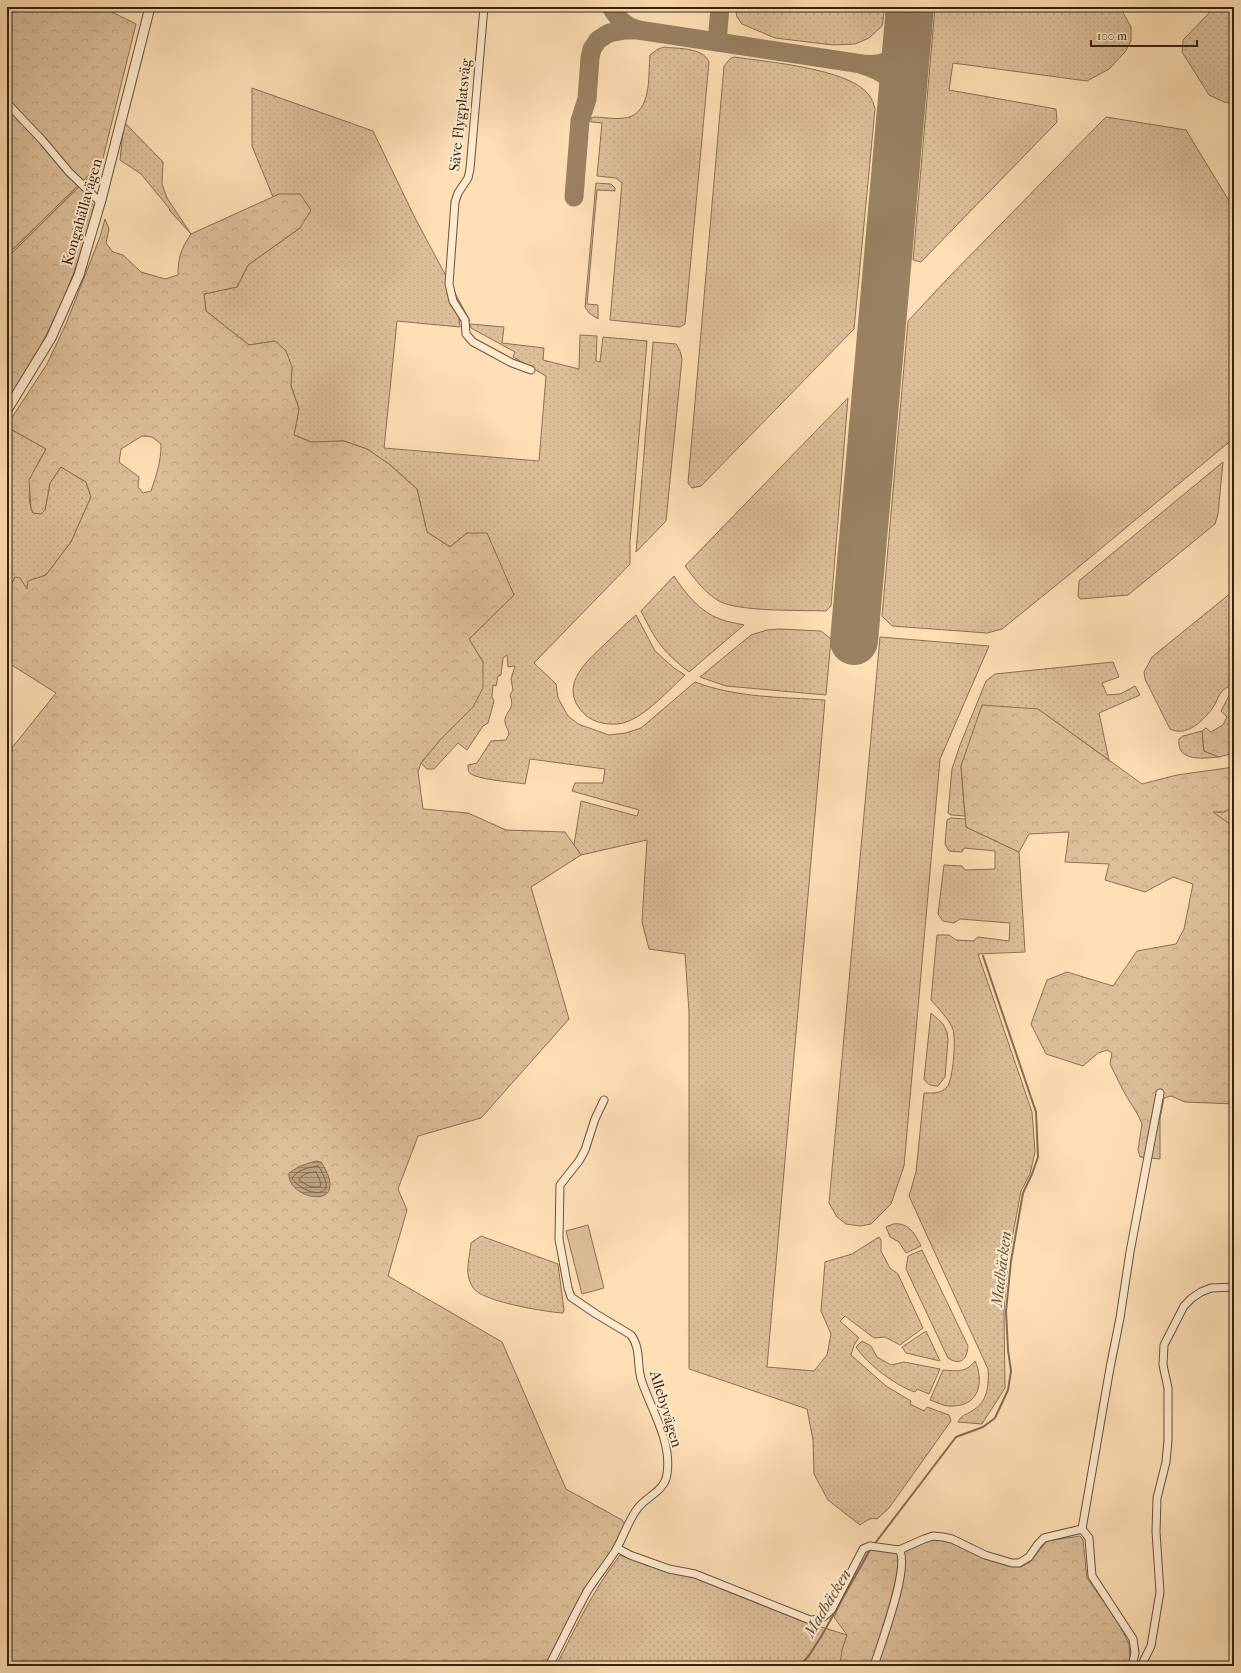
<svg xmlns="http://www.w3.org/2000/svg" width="1241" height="1673" viewBox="0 0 1241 1673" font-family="'IM FELL French Canon',serif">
  <defs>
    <pattern id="grass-dots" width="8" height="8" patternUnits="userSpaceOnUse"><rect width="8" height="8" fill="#dcbf99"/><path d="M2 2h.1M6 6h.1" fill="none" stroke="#bda483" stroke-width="1.8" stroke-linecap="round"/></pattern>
    <pattern id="forest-crowns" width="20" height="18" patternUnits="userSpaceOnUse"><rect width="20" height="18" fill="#dcbf99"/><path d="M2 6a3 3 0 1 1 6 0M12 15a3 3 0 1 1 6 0" fill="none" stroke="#bda483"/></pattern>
    <pattern id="water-rules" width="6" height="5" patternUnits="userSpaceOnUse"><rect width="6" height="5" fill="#ba9f7d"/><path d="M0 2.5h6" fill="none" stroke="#988165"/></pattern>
  </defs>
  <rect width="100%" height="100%" fill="#fedfb5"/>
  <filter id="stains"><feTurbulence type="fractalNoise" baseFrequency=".005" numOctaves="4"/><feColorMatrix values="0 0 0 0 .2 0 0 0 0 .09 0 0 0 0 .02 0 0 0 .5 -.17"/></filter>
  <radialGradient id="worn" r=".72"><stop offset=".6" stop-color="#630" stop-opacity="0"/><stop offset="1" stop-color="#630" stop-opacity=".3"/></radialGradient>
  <g fill="url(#grass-dots)" stroke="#897154">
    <polygon points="735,7 885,7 882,26 869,38 855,44 833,45 775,38 742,24 737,17"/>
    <polygon points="935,7 1120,7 1131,27 1131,41 1125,52 1109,69 1087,81 953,63 949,90 1056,109 1057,122 921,262 913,260"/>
    <polygon points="1215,7 1234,7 1234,103 1224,102 1209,95 1182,52 1183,40"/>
    <path d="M664,47C678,49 703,47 709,62L685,324L680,327L610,320L622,183L616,178L597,176L602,123L591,122V118L594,117C605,117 621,121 632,116C652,106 648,73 650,55L658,49Z"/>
    <path d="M734,57C766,62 849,68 869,95C872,99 874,104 875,109L854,329L701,486L692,488L688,483L724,66L730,59Z"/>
    <path d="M252,88L373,131L415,218L470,321L459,319L460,327L397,321L384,448L539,461L546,376L513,357L515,352L471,328L470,324L504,327L502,343L544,348L543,360L579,369L580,335L597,336L596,361L600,362L603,337L647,341L630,542V564L534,663L556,684L558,698L568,716L578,724L609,735L626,733L641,728L695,682C737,698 782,697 825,700L767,1367L814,1371L827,1355L831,1334L821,1311L825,1262L852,1254L879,1237L881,1240V1251L890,1268L898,1274L923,1328L900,1345L885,1337L874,1338L845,1316L840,1321L859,1338L854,1345L851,1355L886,1386L911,1401L910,1404L924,1411L927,1407L949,1415L951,1421L889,1508L877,1519C870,1517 866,1521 860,1525L828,1500L814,1474L813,1440L807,1409L689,1369V1012L685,954L649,949L642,922L647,840L581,855L574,845L581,801L637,816L639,810L572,791L575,783H603L605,769L530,759L525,784C513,782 481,780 471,774C468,772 468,769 468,765L477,763L491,741L506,740L509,734C508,729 504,724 505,719C508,708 515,709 510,695L513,690L511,679L515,666L508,667L507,655L503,658L501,675L498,676L496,686L493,685L492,697L494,701L488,723L483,726L467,750L458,743L434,769H427L421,763L440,740L483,662L469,639L514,595L467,533L450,547L427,532L417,489L389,464L367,449L344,441L311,442L294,435L299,409L291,386L292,367L275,341L249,345L206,311L204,294L237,287L248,265L300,228L279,194L273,197L252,146Z"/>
    <polygon points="1106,117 1186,130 1234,209 1234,438 1075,570 1002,629 987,633 892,626 882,616 908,321 949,277"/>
    <polygon points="124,122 163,162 162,184 167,198 191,234 170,211 169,208 141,174 120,160"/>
    <polygon points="102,162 99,167 7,258 7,255"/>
    <polygon points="596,183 611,184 615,188 615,191 597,190 587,304 598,305 598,319 589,313 585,307"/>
    <polygon points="653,342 676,344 680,351 682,359 666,521 636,552"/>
    <path d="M848,398L831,606L826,611C802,610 738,612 719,601C705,593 694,578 685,566Z"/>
    <path d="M7,427L46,449C35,467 23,492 33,513L45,510L50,483L61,467L86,482L91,497L71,542L46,575L38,578L27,589L10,587L7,591Z"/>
    <polygon points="1223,462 1218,514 1215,524 1128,595 1080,599 1078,596 1079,581"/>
    <path d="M674,576C685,593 700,612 720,619C727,622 736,623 744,625L689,672C662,651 656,641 641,611Z"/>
    <path d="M1232,592L1234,594V684C1230,686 1226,688 1223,690C1218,695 1216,704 1212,709C1202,722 1186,737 1170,729L1145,679L1144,672L1152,657Z"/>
    <path d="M636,615L655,651L674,668L685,675C670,689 649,712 631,720C620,726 604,725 593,720C585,716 580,710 576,703C564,678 592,657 607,642C617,633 626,623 636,615Z"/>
    <polygon points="779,629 821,631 831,639 826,695 726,686 700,677 751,635 767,630"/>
    <polygon points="880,637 989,646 940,759 904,1166 891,1204 871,1224 860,1226 846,1224 837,1217 829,1203"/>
    <polygon points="1113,662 1119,677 1102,683 1107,695 1120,694 1135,686 1140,695 1099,713 1109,760 1038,709 961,766 965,816 951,815 948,813 952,769 960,745 986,681 995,674"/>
    <path d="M1202,731L1204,751L1219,757C1205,758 1176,763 1179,739L1183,736Z"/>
    <polygon points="1234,807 1234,827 1212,812 1224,812"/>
    <path d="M951,818L966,819V827L1019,852L1025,952L978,954L1032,1112L1035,1152L1030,1174L1021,1191L1008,1260L1004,1310L1005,1388L982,1424L958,1422C963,1413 967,1415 975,1409C988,1400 989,1384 988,1369L909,1196L916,1172L924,1093C932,1093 941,1094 947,1087C953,1081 957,1035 952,1027C947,1017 938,1008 931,1000L937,935H949L956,940L973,941L978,937L1009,941L1010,923L960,919L954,923L943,921L938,914L944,865L962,866L965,870L995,869V851L964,848L962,852L949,851L945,844L947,820Z"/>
    <path d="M931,1013L943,1024L947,1032L948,1040L945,1077L938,1086C931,1086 928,1085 924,1079Z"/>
    <path d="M893,1224C909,1222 915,1234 921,1246L906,1253L899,1242L890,1237L886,1227Z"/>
    <path d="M481,1236L558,1264L564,1310L563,1313C545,1312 487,1302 475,1290C473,1288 471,1284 470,1282C465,1271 470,1255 471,1243Z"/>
    <path d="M922,1250L968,1346C967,1360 960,1366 948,1358L906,1269L908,1256Z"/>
    <polygon points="926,1331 940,1361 906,1353 902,1347"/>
    <path d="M862,1341L871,1346L877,1357L891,1365L904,1362L940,1369L929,1394L917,1389L915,1392C896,1386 867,1364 856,1347Z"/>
    <path d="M975,1361C984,1380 980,1405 954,1406C946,1407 938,1403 930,1400L943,1370C956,1371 966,1373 975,1361Z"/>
    <path d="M620,1555L669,1572L694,1577L815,1625L847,1635L842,1650L844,1666H556C576,1627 593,1590 620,1555Z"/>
  </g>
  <g fill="url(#forest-crowns)" stroke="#897154" fill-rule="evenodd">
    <polygon points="7,7 102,7 136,24 102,162 7,255"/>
    <path d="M99,167L94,186L87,194L94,207C82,251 68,295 46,335C35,358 21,379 7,401V258Z"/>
    <path d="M279,194H300L311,210L300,228L248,265L237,287L204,294L206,311L249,345L275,341L286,351L292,367L291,386L299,409L294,435L311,442L344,441L367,449L389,464L417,489L427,532L450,547L467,533H487L514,595L469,639L483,662V688L473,707L440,740L421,763L418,772L423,809L468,813L506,830L565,832L581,855L531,887L569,1019L481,1118L418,1136L398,1189L407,1210L388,1276L502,1342L566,1489L622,1520L626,1526L546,1666H7V754L56,693L7,662V591L10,587L15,577L20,578L27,589L28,581L46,575L71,542L91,497L86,482L61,467L50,483L45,510L41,514L33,513L31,508L29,480L46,449L7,427V425L47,364L66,324L100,237L105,219L109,229L106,243L113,252L123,255L141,272L165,279L178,275C178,257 181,249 191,234ZM142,436L152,437L161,444C161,462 157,473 151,491L143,493L138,487L139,477L119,462L121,449Z"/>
    <polygon points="1234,692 1234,753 1219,757 1204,751 1202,731 1206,728 1211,732 1223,725 1227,717 1221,711 1230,694"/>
    <polygon points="982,705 1038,709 1142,784 1177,775 1234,767 1234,807 1224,812 1213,812 1234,827 1234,1104 1185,1102 1171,1096 1164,1098 1160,1119 1160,1159 1140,1157 1138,1150 1142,1124 1138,1115 1124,1092 1110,1064 1112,1053 1107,1050 1098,1053 1083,1066 1046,1054 1031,1024 1047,980 1067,972 1113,986 1137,951 1176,944 1184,929 1193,884 1173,877 1145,892 1105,880 1109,864 1065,862 1069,832 1029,834 1019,852 966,827 961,766"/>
    <polygon points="1080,1536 1083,1540 1087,1578 1118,1622 1129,1644 1130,1659 1128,1666 840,1666 842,1650 847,1635 834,1617 866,1550 870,1548 898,1552 901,1555 905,1551 933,1539 947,1539 1007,1566 1021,1567 1030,1562 1047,1541"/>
  </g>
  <polygon fill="#dcbf99" stroke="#897154" points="588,1225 604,1288 582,1294 566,1231"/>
  <path fill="url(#water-rules)" stroke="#856d51" d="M316,1161L321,1162C354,1213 286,1200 289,1173L300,1166Z"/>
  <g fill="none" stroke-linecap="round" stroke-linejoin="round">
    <g stroke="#786146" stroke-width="1">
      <path d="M318,1166C321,1169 322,1172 324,1177C335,1201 301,1194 292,1178C297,1170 309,1167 318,1166Z"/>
      <polygon points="316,1172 321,1183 320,1187 310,1187 299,1180 300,1178 305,1174"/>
    </g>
    <g stroke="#856d51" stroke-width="2">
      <polyline points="876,1542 956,1437 983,1427 995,1418 1008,1390 1011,1371 1008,1350 1006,1311 1011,1261 1023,1193 1032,1174 1038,1157 1036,1112 983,956"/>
      <polyline points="800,1666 810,1654 822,1635 870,1550"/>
    </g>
    <g stroke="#9a8162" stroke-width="19">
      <path d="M611,7C618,19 625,26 638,30"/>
      <polyline points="717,42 720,7"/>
      <path d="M863,65C881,70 901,82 900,103L895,170"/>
      <path d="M574,197L580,121L587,99L590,58L592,49L598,40L609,33L625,30H638L862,64C903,69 905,38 909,7"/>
    </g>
    <polyline stroke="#9a8162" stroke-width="48" points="854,641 910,7"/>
    <g stroke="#685239" stroke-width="9">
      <g id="minor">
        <polyline points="484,7 470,169 468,178 458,193 455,202 449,284 453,301 465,320 466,334 473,342 512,363 531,370"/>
        <polyline points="7,103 43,141 69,172 98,200 101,200"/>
        <polyline points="1082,1529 1110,1368 1120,1318 1130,1252 1160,1093"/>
        <path d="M617,1548L630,1555L669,1569L695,1574L810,1620C820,1620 825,1617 832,1609L863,1549L870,1546L899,1550C911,1565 880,1646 874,1666"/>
        <polyline points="899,1550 924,1539 933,1536 943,1537 952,1539 985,1555 1012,1563 1019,1563 1029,1557 1038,1544 1044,1538 1082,1529 1089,1538 1092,1576 1133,1639 1135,1653 1132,1666"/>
        <path d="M549,1666C562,1641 574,1615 588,1590C597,1576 608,1563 617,1548C624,1535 629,1519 638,1508C647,1496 665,1491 667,1474C672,1442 652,1411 642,1382C636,1366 642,1350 631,1335L596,1314L571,1297L568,1288L559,1239L560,1185L579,1161L585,1150L595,1119L604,1100"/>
        <polyline points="1139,1666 1142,1664 1151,1646 1160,1592 1156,1532 1157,1498 1166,1462 1168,1440 1168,1388 1163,1365 1164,1345 1184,1306 1192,1298 1201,1292 1211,1288 1234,1287"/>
      </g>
    </g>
    <g stroke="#685239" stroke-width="11">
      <polyline id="tertiary" points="7,410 51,338 79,275 101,200 150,7"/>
    </g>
    <use href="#minor" stroke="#feeacf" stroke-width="7"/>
    <use href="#tertiary" stroke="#feeacf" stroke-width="9"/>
  </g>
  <g text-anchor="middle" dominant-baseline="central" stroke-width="4" stroke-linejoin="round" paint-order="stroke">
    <g font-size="15" fill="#362310" stroke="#feeacf">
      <text transform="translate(460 115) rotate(-84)">Säve Flygplatsväg</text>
      <text transform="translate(82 212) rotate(-74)">Kongahällavägen</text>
      <text transform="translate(666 1409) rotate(73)">Allebyvägen</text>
    </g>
    <g font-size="16" font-style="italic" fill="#644e36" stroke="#feeacf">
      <text transform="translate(1001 1269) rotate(-83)">Madbäcken</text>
      <text transform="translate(827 1603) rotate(-59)">Madbäcken</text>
    </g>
  </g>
  <rect width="1241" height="1673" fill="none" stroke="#fedfb5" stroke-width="24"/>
  <rect x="8" y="8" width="1225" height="1657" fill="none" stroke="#362310" stroke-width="2"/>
  <rect x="12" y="12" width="1217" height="1649" fill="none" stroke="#362310"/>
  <path d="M1091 40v6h106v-6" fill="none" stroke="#362310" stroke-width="2"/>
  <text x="1097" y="40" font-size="12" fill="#362310" stroke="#feeacf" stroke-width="3" paint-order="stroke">100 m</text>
  <rect width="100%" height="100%" filter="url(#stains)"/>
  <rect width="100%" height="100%" fill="url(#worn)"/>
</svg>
